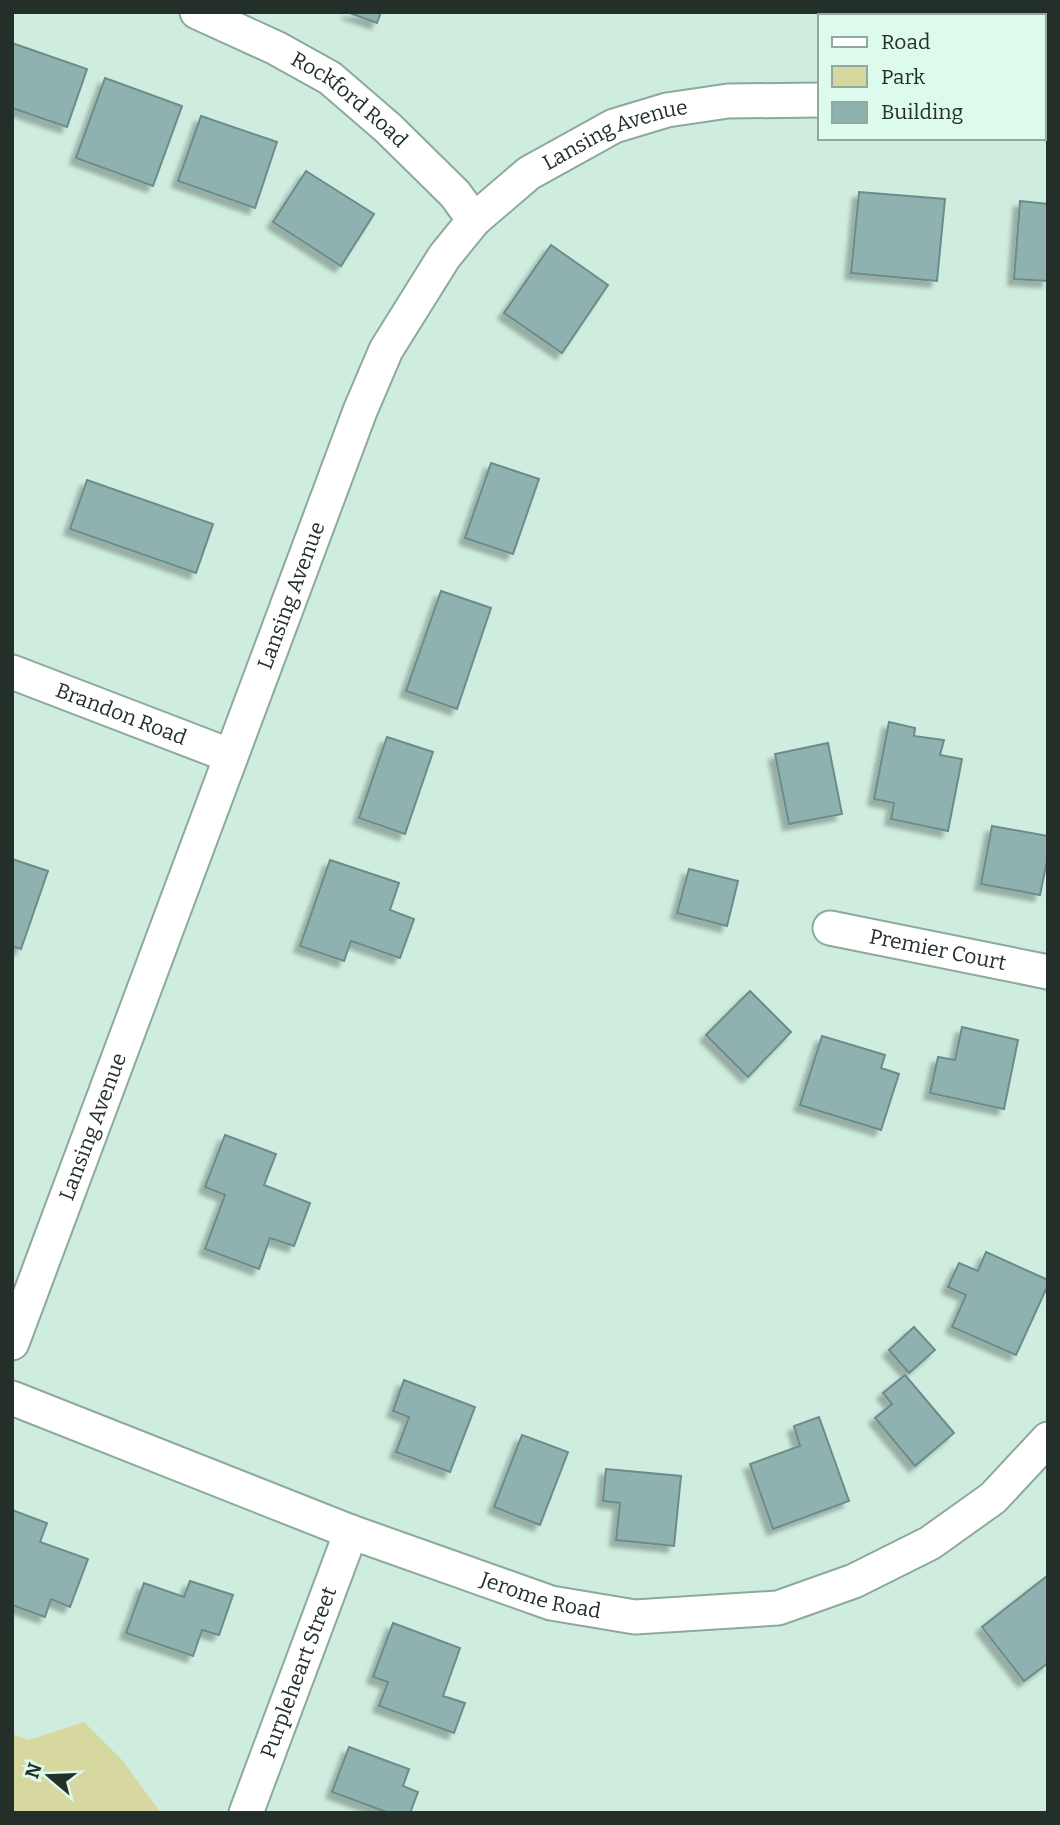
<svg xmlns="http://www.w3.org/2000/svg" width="1060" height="1825" viewBox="0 0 1060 1825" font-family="Bitter,serif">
  <defs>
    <filter id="shadow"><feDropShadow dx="-6" dy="6" stdDeviation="2" flood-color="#0004"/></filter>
  </defs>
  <rect width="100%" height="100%" fill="#cfeddf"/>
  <polygon fill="#d6d89f" points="84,1722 122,1760 161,1813 12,1813 12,1734 29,1740"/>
  <g fill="#8fb1b0" stroke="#6b8c8c" stroke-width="2" filter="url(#shadow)">
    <polygon points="347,12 381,12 377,23"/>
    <polygon points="1026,12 1048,12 1048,48 1044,48 1044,16 1025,16"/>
    <polygon points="12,43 87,69 67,127 12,108"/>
    <polygon points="105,78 182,106 153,186 76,158"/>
    <polygon points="201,116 277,142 255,208 178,181"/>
    <polygon points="306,171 374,214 341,266 273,222"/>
    <polygon points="859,192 945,199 937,281 851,273"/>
    <polygon points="1020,201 1048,204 1048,281 1014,279"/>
    <polygon points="551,245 608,285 562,353 504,313"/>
    <polygon points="491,463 539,479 513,554 465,538"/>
    <polygon points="87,480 213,524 196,573 70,529"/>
    <polygon points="441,591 491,608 457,709 406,691"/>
    <polygon points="889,722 915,728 914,736 944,740 940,755 962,759 948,831 891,819 894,803 874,799"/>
    <polygon points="387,737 433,752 405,834 359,818"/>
    <polygon points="828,743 842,814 789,824 775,754"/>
    <polygon points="992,826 1048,836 1048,856 1040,895 981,884"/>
    <polygon points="12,859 48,871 21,949 12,946"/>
    <polygon points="330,860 399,883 390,910 414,919 400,958 351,941 344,961 300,946"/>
    <polygon points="689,869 738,881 727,926 677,913"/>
    <polygon points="750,991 791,1032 748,1077 706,1035"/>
    <polygon points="962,1027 1018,1040 1004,1109 930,1093 938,1057 955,1060"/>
    <polygon points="822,1036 885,1055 881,1068 899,1074 881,1130 800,1105"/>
    <polygon points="225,1135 276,1154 264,1185 310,1203 294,1246 270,1238 259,1269 205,1249 225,1195 205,1187"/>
    <polygon points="986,1252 1048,1280 1048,1285 1016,1355 952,1327 966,1295 948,1287 959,1263 978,1271"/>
    <polygon points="914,1327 935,1350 909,1373 889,1350"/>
    <polygon points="905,1375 954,1433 915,1466 875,1418 892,1404 883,1393"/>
    <polygon points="404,1380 475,1407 450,1472 396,1452 409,1417 393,1411"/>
    <polygon points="819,1417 849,1501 773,1529 750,1464 800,1446 794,1426"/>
    <polygon points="522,1435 568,1452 540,1525 494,1507"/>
    <polygon points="606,1469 681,1476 674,1546 616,1540 620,1503 603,1501"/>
    <polygon points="12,1510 47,1523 40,1542 88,1559 70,1607 51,1599 45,1617 12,1605"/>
    <polygon points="1047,1576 1048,1663 1024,1681 982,1627"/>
    <polygon points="190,1581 233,1595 219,1635 202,1630 193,1656 126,1633 144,1583 184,1597"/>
    <polygon points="393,1623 460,1648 443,1696 465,1703 454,1733 379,1706 388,1682 373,1677"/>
    <polygon points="349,1747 409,1769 403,1786 418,1792 410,1813 389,1813 332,1792"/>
  </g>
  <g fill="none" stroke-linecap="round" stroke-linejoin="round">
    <g stroke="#8ca99c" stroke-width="37">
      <g id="minor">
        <path id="s1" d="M197,12L276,48L330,78L388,128L455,194L474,220"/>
        <polyline points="1044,122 1048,123"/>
        <path id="s2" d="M12,672L231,756"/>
        <path id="s3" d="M830,928L1048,972"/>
        <path id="s4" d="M12,1343L360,411L386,350L444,257L474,220L529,173L614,126L667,110L728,101L820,100"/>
        <path id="s5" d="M12,1398L351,1532L551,1603L635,1617L778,1608L854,1581L930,1543L993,1498L1048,1439"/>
        <path id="s6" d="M246,1813L351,1532"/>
      </g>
    </g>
    <use href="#minor" stroke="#fff" stroke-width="33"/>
  </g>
  <g text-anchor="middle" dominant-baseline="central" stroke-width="5" stroke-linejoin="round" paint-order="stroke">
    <g font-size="21" fill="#242f2a" stroke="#dcfbed">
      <text stroke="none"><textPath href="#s1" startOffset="177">Rockford Road</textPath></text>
      <text stroke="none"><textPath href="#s4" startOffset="1386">Lansing Avenue</textPath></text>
      <text stroke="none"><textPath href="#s4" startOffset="798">Lansing Avenue</textPath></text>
      <text stroke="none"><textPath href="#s2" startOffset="117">Brandon Road</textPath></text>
      <text stroke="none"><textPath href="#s3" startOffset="110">Premier Court</textPath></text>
      <text stroke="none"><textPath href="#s4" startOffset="231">Lansing Avenue</textPath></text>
      <text stroke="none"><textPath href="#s5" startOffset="565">Jerome Road</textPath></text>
      <text stroke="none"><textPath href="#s6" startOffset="150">Purpleheart Street</textPath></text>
    </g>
  </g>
  <rect width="1060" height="1825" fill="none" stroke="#242f2a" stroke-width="28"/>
  <rect x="818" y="14" width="228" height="126" fill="#dcfbed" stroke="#92a99f" stroke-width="2"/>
  <rect x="832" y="37" width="35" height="10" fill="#ffffff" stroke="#92a99f" stroke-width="2"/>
  <text x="881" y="49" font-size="21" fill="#242f2a">Road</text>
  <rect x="832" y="66" width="35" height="21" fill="#d6d89f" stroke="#92a99f" stroke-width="2"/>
  <text x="881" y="84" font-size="21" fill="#242f2a">Park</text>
  <rect x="832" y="102" width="35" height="21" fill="#8fb1b0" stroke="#92a99f" stroke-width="2"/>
  <text x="881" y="119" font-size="21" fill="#242f2a">Building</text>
  <g transform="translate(49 1776) rotate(289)" stroke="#dcfbed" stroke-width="5" paint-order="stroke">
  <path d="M0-5L12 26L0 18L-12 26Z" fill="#242f2a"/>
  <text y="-10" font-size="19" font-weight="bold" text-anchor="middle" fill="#242f2a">N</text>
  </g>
</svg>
